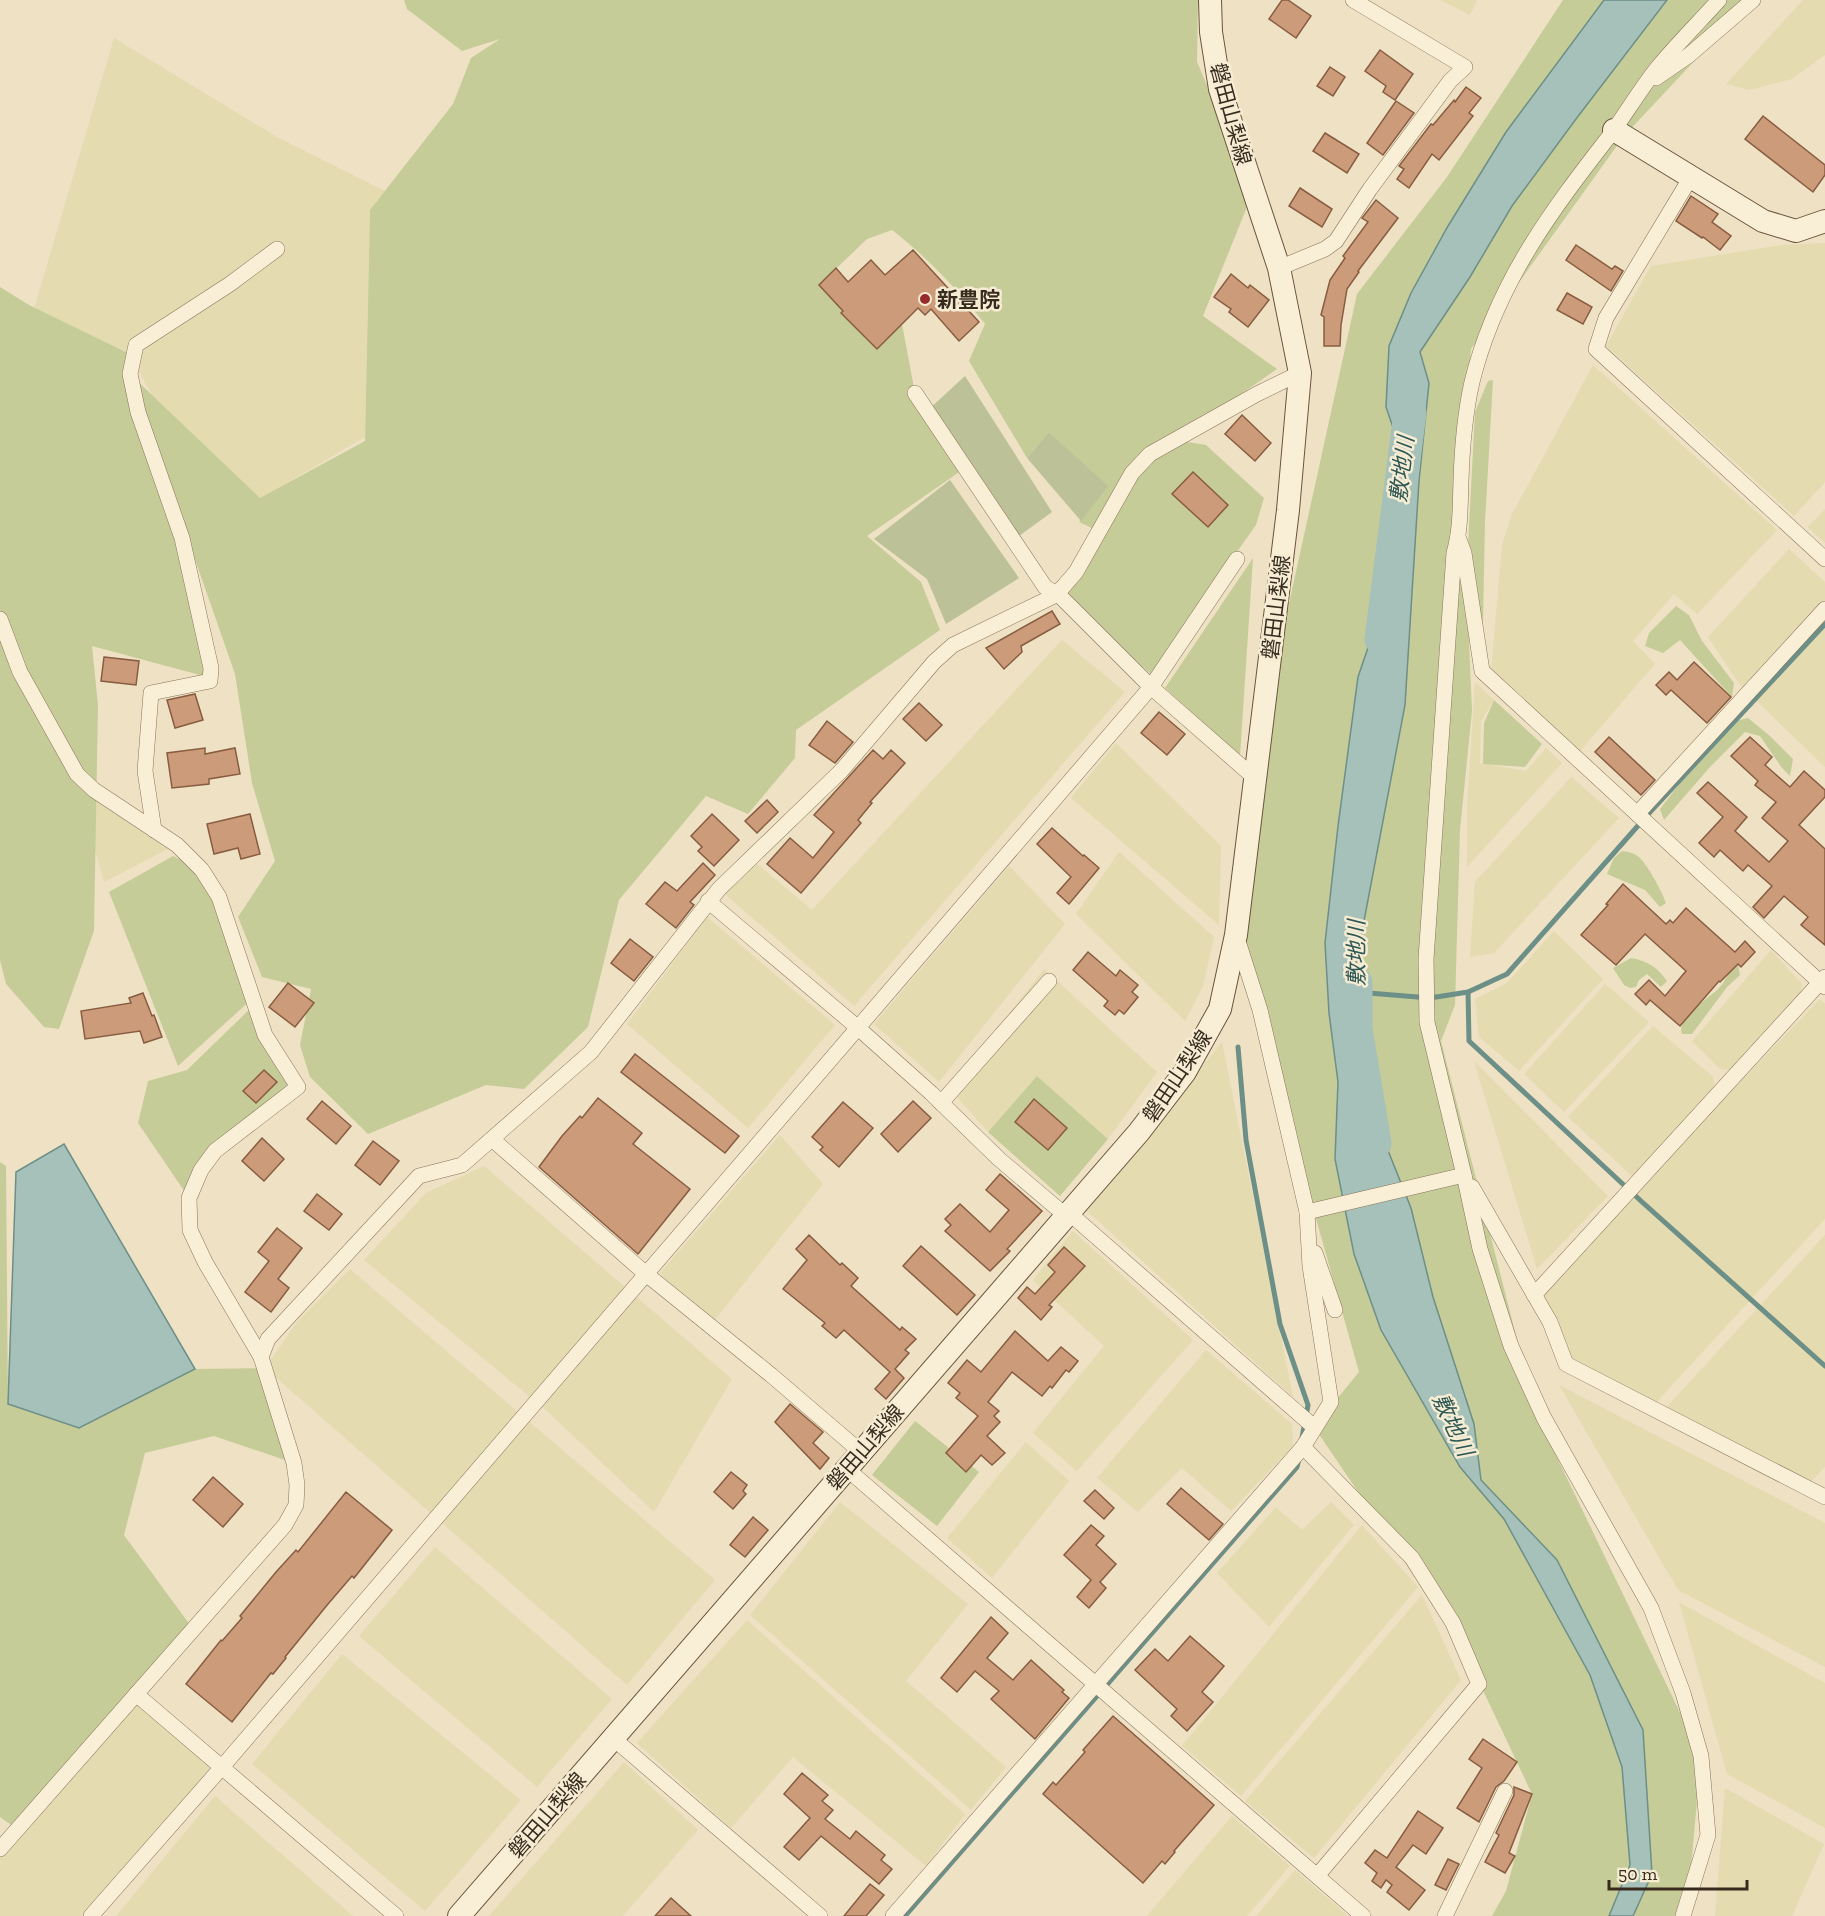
<svg xmlns="http://www.w3.org/2000/svg" width="1825" height="1916" viewBox="0 0 1825 1916" font-family="'Zilla Slab','Noto Sans JP',serif">
  <rect width="100%" height="100%" fill="#eee1c4"/>
  <g fill="#e4dbb1">
    <polygon points="1440,0 1477,0 1470,15"/>
    <polygon points="1803,0 1825,0 1825,55 1792,79 1749,90 1726,84"/>
    <polygon points="114,38 277,137 385,191 370,210 365,437 260,499 152,395 129,353 34,309"/>
    <polygon points="1825,243 1825,482 1794,516 1606,346 1651,266 1782,245"/>
    <polygon points="1593,365 1777,530 1697,614 1674,594 1633,641 1655,664 1575,757 1491,672 1502,545 1512,514"/>
    <polygon points="1825,509 1825,543 1808,527"/>
    <polygon points="1789,549 1825,582 1825,767 1740,685 1708,637"/>
    <polygon points="1062,640 1125,692 854,1006 719,889 750,858 812,910"/>
    <polygon points="1475,682 1494,700 1481,721 1480,763 1526,771 1546,748 1562,763 1467,867 1467,807"/>
    <polygon points="1116,743 1221,846 1219,925 1071,798"/>
    <polygon points="1571,777 1619,818 1494,953 1470,957 1475,882"/>
    <polygon points="78,787 168,849 104,882"/>
    <polygon points="1119,852 1214,937 1203,986 1185,1021 1076,914"/>
    <polygon points="1009,866 1065,924 939,1082 874,1024"/>
    <polygon points="707,917 835,1025 748,1128 627,1024"/>
    <polygon points="1554,931 1603,979 1519,1071 1479,1037 1475,999 1507,983"/>
    <polygon points="1771,950 1802,984 1800,995 1730,1070 1720,1069 1692,1041"/>
    <polygon points="1044,969 1157,1072 1108,1139 1037,1076 988,1132 950,1089"/>
    <polygon points="1605,984 1649,1022 1564,1112 1524,1074"/>
    <polygon points="1820,999 1825,1004 1825,1219 1651,1408 1566,1364 1542,1288"/>
    <polygon points="1653,1026 1713,1077 1717,1095 1632,1176 1568,1117"/>
    <polygon points="1222,1042 1293,1397 1087,1211"/>
    <polygon points="1474,1061 1608,1196 1537,1269"/>
    <polygon points="780,1135 823,1184 710,1326 660,1273"/>
    <polygon points="484,1166 732,1379 654,1512 548,1412 364,1260 426,1193"/>
    <polygon points="1073,1231 1193,1340 1077,1471 1033,1433 1104,1346 1033,1280"/>
    <polygon points="1825,1235 1825,1467 1806,1487 1661,1413"/>
    <polygon points="350,1269 715,1580 627,1685 265,1368 297,1322"/>
    <polygon points="1206,1350 1292,1424 1293,1446 1231,1511 1182,1468 1138,1512 1097,1478"/>
    <polygon points="1559,1385 1825,1523 1825,1667 1678,1590"/>
    <polygon points="1026,1442 1069,1481 992,1578 947,1538"/>
    <polygon points="840,1502 968,1604 906,1681 1006,1767 971,1810 750,1615"/>
    <polygon points="1331,1502 1354,1525 1269,1627 1217,1573 1276,1507 1302,1530"/>
    <polygon points="1362,1525 1418,1587 1241,1796 1182,1746"/>
    <polygon points="435,1547 612,1699 537,1787 359,1636"/>
    <polygon points="1422,1595 1461,1680 1314,1858 1245,1801"/>
    <polygon points="1679,1602 1825,1683 1825,1828 1727,1774"/>
    <polygon points="747,1620 965,1814 926,1866 793,1757 731,1828 637,1743"/>
    <polygon points="342,1654 521,1800 425,1911 252,1764"/>
    <polygon points="142,1699 222,1767 81,1916 0,1916 0,1853"/>
    <polygon points="624,1762 698,1830 623,1916 489,1916"/>
    <polygon points="1725,1788 1824,1844 1792,1916 1715,1916"/>
    <polygon points="215,1796 353,1916 116,1916"/>
    <polygon points="1232,1816 1290,1866 1247,1916 1147,1916"/>
    <polygon points="1295,1870 1348,1916 1256,1916"/>
  </g>
  <g fill="#c6cc98">
    <path d="M404,0H1198L1197,62L1253,192L1203,316L1277,369L1175,440L1206,445L1264,498L1256,525L1151,674L1060,596L1098,531L1079,522L1107,486L1049,432L1027,458L969,361L985,324C957,289 928,258 892,230L867,239L819,285L876,349L902,324L915,393L965,468L867,536L921,582L940,630L796,730L795,758L748,814L706,796L619,900L588,1027L524,1089L486,1085L368,1134L310,1077L300,1045L311,989L262,977L238,917L275,861L252,783L235,674L138,396L211,678L92,646L98,705L94,931L59,1029L44,1027L6,984L0,960V287L29,305L134,356L130,374L260,498L365,441L370,210L453,104L471,58L500,39L462,51L407,9Z"/>
    <polygon points="1563,0 1754,0 1745,7 1624,136 1471,349 1455,583 1467,565 1475,412 1488,381 1493,380 1485,522 1483,620 1477,639 1466,572 1472,711 1460,830 1455,1005 1441,1041 1536,1414 1701,1756 1688,1901 1682,1916 1492,1916 1506,1891 1532,1794 1471,1665 1382,1527 1314,1427 1359,1372 1241,951 1261,731 1357,294 1447,177"/>
    <polygon points="1253,558 1240,756 1165,688"/>
    <polygon points="1676,606 1689,615 1702,641 1734,683 1732,697 1680,640 1663,653 1645,646 1649,633"/>
    <polygon points="1494,700 1542,744 1525,767 1483,764 1484,723"/>
    <polygon points="1748,718 1770,736 1793,759 1790,776 1782,768 1760,736 1745,732 1710,767 1664,820 1660,809 1694,765 1735,721"/>
    <path d="M1622,851C1628,852 1635,853 1640,858C1648,866 1663,893 1666,903L1660,907L1645,890L1607,874L1614,858Z"/>
    <polygon points="173,856 202,870 253,998 178,1066 109,892"/>
    <path d="M1726,948L1738,964L1740,975L1727,987L1692,1034H1682C1676,1016 1708,1000 1719,988C1723,984 1726,978 1729,973L1717,955Z"/>
    <path d="M1631,958C1648,961 1657,967 1667,981L1661,987L1647,974L1639,980L1636,987L1630,988L1624,985L1613,968Z"/>
    <polygon points="255,1004 293,1091 211,1147 189,1198 138,1123 148,1081 187,1070"/>
    <polygon points="1037,1076 1108,1139 1060,1196 988,1132"/>
    <polygon points="0,1162 6,1166 8,1404 80,1428 195,1369 265,1368 294,1463 214,1436 145,1453 124,1535 193,1629 17,1829 0,1817"/>
    <polygon points="915,1421 979,1472 937,1526 872,1475"/>
  </g>
  <g fill="#bcc197">
    <polygon points="965,376 1052,512 1019,536 927,411"/>
    <polygon points="1049,432 1108,486 1081,521 1027,458"/>
    <polygon points="950,480 1019,578 946,624 927,579 874,539"/>
  </g>
  <g fill="#a6c1b9" stroke="#6c8f87" stroke-width="1.5">
    <polygon points="1604,0 1667,0 1576,119 1512,206 1470,277 1420,352 1429,383 1419,481 1405,705 1356,963 1356,1029 1367,1098 1411,1208 1433,1297 1474,1424 1481,1480 1557,1560 1643,1730 1652,1874 1633,1916 1609,1916 1630,1865 1622,1767 1590,1675 1504,1519 1460,1467 1381,1330 1354,1254 1335,1159 1338,1082 1329,1013 1325,943 1338,826 1358,677 1386,595 1403,457 1386,407 1389,346 1411,293 1448,226 1506,132"/>
    <polygon points="64,1144 195,1369 79,1428 8,1404 16,1172"/>
  </g>
  <g fill="none" stroke-linecap="round" stroke-linejoin="round">
    <g stroke="#6c8f87" stroke-width="5">
      <polyline points="1356,992 1430,998 1468,992 1507,974 1651,811 1825,624"/>
      <polyline points="1468,992 1469,1041 1641,1201 1825,1366"/>
      <polyline points="1238,1047 1246,1140 1280,1324 1308,1405 1302,1438"/>
      <polyline points="905,1916 1297,1467 1299,1459"/>
    </g>
    <g stroke="#a6c1b9" stroke-width="33">
      <polyline points="1381,639 1410,413"/>
      <polyline points="1356,983 1356,1029 1375,1143"/>
    </g>
  </g>
  <g fill="#cc9c7a" stroke="#885c40" stroke-width="1.5">
    <polygon points="1282,0 1288,0 1311,16 1296,38 1269,19"/>
    <polygon points="1380,50 1413,74 1395,100 1383,92 1386,86 1365,71"/>
    <polygon points="1330,67 1345,77 1333,96 1317,86"/>
    <polygon points="1466,87 1481,98 1469,113 1473,116 1439,160 1432,154 1409,188 1397,179 1404,169 1399,166 1431,124 1433,125 1454,100 1455,102"/>
    <polygon points="1396,101 1414,113 1383,155 1367,143"/>
    <polygon points="1763,116 1825,165 1825,175 1813,192 1745,139"/>
    <polygon points="1325,133 1359,154 1347,173 1313,151"/>
    <polygon points="1300,188 1332,209 1322,227 1289,206"/>
    <polygon points="1691,196 1718,214 1712,222 1731,236 1720,250 1703,237 1702,238 1676,221"/>
    <polygon points="1376,200 1398,218 1358,271 1359,272 1347,289 1341,325 1340,346 1324,346 1324,317 1321,315 1330,280 1345,258 1343,256 1368,222 1362,218"/>
    <polygon points="1576,245 1612,269 1615,266 1623,271 1611,291 1566,260"/>
    <polygon points="913,250 979,322 959,341 931,309 925,315 918,308 877,349 841,313 843,311 819,285 836,268 848,282 871,260 885,275"/>
    <polygon points="1231,274 1248,288 1250,285 1269,300 1248,327 1229,312 1231,309 1214,297"/>
    <polygon points="1567,293 1592,307 1583,324 1557,310"/>
    <polygon points="1242,415 1271,443 1255,461 1225,434"/>
    <polygon points="1193,472 1228,505 1208,527 1172,494"/>
    <polygon points="1052,611 1060,624 1021,646 1022,652 1004,669 986,648"/>
    <polygon points="104,657 139,661 136,685 101,681"/>
    <polygon points="1694,662 1731,697 1707,723 1671,690 1666,695 1656,685 1669,672 1677,680"/>
    <polygon points="195,694 203,720 175,728 167,700"/>
    <polygon points="919,703 942,725 926,741 903,719"/>
    <polygon points="1159,712 1185,734 1167,755 1141,733"/>
    <polygon points="827,721 853,742 835,763 809,745"/>
    <polygon points="1609,737 1655,780 1641,795 1595,752"/>
    <polygon points="1750,737 1772,757 1765,765 1790,787 1804,771 1825,790 1825,797 1799,825 1825,849 1825,945 1801,925 1808,917 1784,896 1764,918 1753,907 1772,886 1748,865 1743,871 1720,850 1714,857 1699,843 1723,817 1697,793 1708,782 1747,817 1735,831 1769,862 1788,841 1762,818 1776,802 1755,785 1758,781 1731,756"/>
    <polygon points="205,748 205,754 235,748 240,774 209,779 209,784 172,788 167,753"/>
    <polygon points="873,750 883,759 891,750 905,763 870,802 872,803 858,820 861,823 801,893 767,864 790,838 813,858 834,832 814,815"/>
    <polygon points="767,800 778,812 757,833 745,821"/>
    <polygon points="250,814 260,854 241,859 238,848 214,854 207,824"/>
    <polygon points="712,814 739,840 714,866 698,851 702,847 691,836"/>
    <polygon points="1052,828 1083,856 1084,855 1099,868 1069,904 1057,893 1071,877 1037,844"/>
    <polygon points="703,863 715,875 690,902 694,905 676,928 646,904 665,882 677,891"/>
    <polygon points="1623,884 1666,924 1670,920 1673,923 1686,908 1735,952 1745,941 1755,952 1741,967 1738,964 1720,982 1719,981 1680,1026 1650,1000 1646,1005 1635,994 1649,980 1665,996 1686,971 1645,934 1616,965 1581,935 1608,905 1606,904"/>
    <polygon points="630,939 653,957 634,981 611,963"/>
    <polygon points="1088,952 1116,976 1120,970 1138,985 1132,992 1138,997 1124,1014 1119,1010 1115,1015 1104,1006 1108,1001 1073,970"/>
    <polygon points="288,983 314,1003 295,1027 269,1007"/>
    <polygon points="143,993 152,1016 154,1015 162,1037 144,1043 140,1031 85,1039 81,1011 131,1003 129,998"/>
    <polygon points="635,1054 739,1136 725,1153 621,1072"/>
    <polygon points="264,1070 277,1082 256,1103 243,1091"/>
    <polygon points="598,1098 642,1133 633,1144 690,1189 638,1254 539,1167 562,1136 580,1116 582,1118"/>
    <polygon points="1034,1099 1067,1128 1048,1150 1015,1122"/>
    <polygon points="322,1101 351,1126 336,1144 307,1119"/>
    <polygon points="913,1101 931,1118 898,1152 881,1134"/>
    <polygon points="843,1102 873,1128 839,1167 820,1150 823,1147 812,1137"/>
    <polygon points="262,1138 284,1159 264,1181 242,1161"/>
    <polygon points="373,1141 399,1161 380,1185 355,1165"/>
    <polygon points="1000,1174 1042,1211 1007,1249 1010,1251 990,1271 945,1231 951,1225 945,1219 960,1204 990,1232 1009,1210 986,1190"/>
    <polygon points="317,1194 342,1214 329,1230 304,1211"/>
    <polygon points="277,1228 302,1248 278,1279 289,1288 271,1312 245,1292 269,1261 258,1252"/>
    <polygon points="809,1235 840,1265 842,1263 858,1278 851,1286 900,1330 902,1327 916,1339 905,1350 909,1353 895,1369 904,1378 886,1399 875,1389 890,1372 844,1330 836,1338 822,1326 825,1323 783,1289 807,1260 796,1249"/>
    <polygon points="921,1246 975,1295 957,1315 903,1266"/>
    <polygon points="1064,1247 1085,1266 1049,1305 1052,1307 1041,1320 1018,1298 1027,1287 1035,1294 1055,1272 1048,1265"/>
    <polygon points="1015,1331 1048,1361 1061,1347 1078,1361 1069,1372 1066,1370 1052,1388 1050,1386 1042,1396 1012,1372 988,1402 999,1411 994,1416 1000,1422 987,1436 1005,1453 992,1465 981,1455 966,1472 946,1453 978,1416 956,1398 960,1393 948,1383 967,1360 981,1372"/>
    <polygon points="790,1404 823,1432 813,1443 829,1458 820,1469 775,1422"/>
    <polygon points="731,1472 747,1485 743,1491 746,1494 733,1509 714,1492"/>
    <polygon points="213,1477 243,1504 223,1527 193,1500"/>
    <polygon points="1181,1488 1223,1524 1209,1540 1167,1504"/>
    <polygon points="1095,1490 1114,1508 1104,1519 1084,1501"/>
    <polygon points="346,1492 392,1530 354,1578 352,1576 328,1604 285,1657 286,1658 273,1674 271,1673 232,1722 186,1684 221,1640 222,1641 242,1618 240,1616 276,1572 296,1550 298,1552"/>
    <polygon points="753,1517 768,1530 745,1557 730,1545"/>
    <polygon points="1091,1525 1104,1536 1096,1545 1116,1564 1100,1582 1106,1588 1089,1608 1077,1597 1091,1580 1064,1555"/>
    <polygon points="991,1617 1008,1633 987,1658 1013,1680 1031,1660 1064,1690 1062,1692 1069,1698 1035,1739 991,1699 999,1691 975,1671 957,1692 941,1678"/>
    <polygon points="1190,1636 1224,1666 1202,1692 1213,1702 1187,1731 1171,1716 1177,1709 1135,1670 1155,1649 1168,1661"/>
    <polygon points="1113,1716 1214,1805 1174,1851 1175,1852 1165,1864 1162,1861 1143,1883 1043,1794 1053,1782 1056,1785 1085,1752 1083,1750"/>
    <polygon points="1483,1739 1517,1762 1504,1781 1496,1787 1479,1822 1457,1808 1482,1768 1469,1759"/>
    <polygon points="802,1773 828,1795 822,1801 833,1810 825,1819 850,1839 856,1831 885,1855 881,1860 892,1869 879,1884 821,1836 799,1860 784,1847 810,1818 784,1794"/>
    <polygon points="1514,1787 1532,1794 1509,1853 1515,1856 1505,1873 1485,1862 1499,1835 1496,1833 1514,1795"/>
    <polygon points="1418,1811 1443,1828 1426,1854 1413,1845 1396,1867 1425,1890 1409,1910 1387,1892 1392,1885 1386,1880 1381,1888 1372,1881 1377,1873 1365,1863 1375,1850 1387,1858"/>
    <polygon points="1448,1859 1459,1864 1446,1890 1435,1885"/>
    <polygon points="870,1884 884,1895 866,1916 844,1916"/>
    <polygon points="671,1898 691,1916 655,1916"/>
  </g>
  <g fill="none" stroke-linecap="round" stroke-linejoin="round">
    <g stroke="#88735a" stroke-width="16">
      <g id="street">
        <polyline points="1656,78 1688,56 1753,0"/>
        <polyline points="1691,177 1606,318 1596,349 1825,559"/>
        <polyline points="1279,268 1325,249 1336,241 1370,189 1450,81 1465,67 1353,0"/>
        <polyline points="915,393 1045,587 1060,596 1151,687 1256,779"/>
        <polyline points="1458,537 1464,553 1482,671 1825,987"/>
        <polyline points="0,619 20,672 77,774 94,790 177,845 202,870 219,897 265,1035 298,1087 215,1151 201,1170 189,1198 190,1230 205,1262 261,1357"/>
        <polyline points="1637,814 1825,609"/>
        <polyline points="154,830 145,771 151,693 210,681 211,668 182,538 138,412 130,374 136,345 230,284 277,249"/>
        <polyline points="708,901 857,1027 931,1093 999,1159 1065,1215"/>
        <polyline points="941,1103 1049,981"/>
        <polyline points="492,1139 646,1274 771,1375 861,1452"/>
        <polyline points="1472,1187 1550,1322 1566,1364 1825,1497"/>
        <polyline points="1068,1212 1314,1427"/>
        <polyline points="1307,1212 1464,1175"/>
        <polyline points="1315,1253 1335,1310"/>
        <polyline points="1534,1295 1825,977"/>
        <polyline points="1303,1447 1412,1558 1453,1623 1479,1684 1317,1876"/>
        <polyline points="847,1469 1363,1916"/>
        <polyline points="136,1694 396,1916"/>
        <polyline points="614,1739 820,1916"/>
        <polyline points="0,1849 285,1525 296,1505 297,1485 294,1463 261,1357 268,1339 419,1176 462,1165 591,1052 719,889 842,770 934,662 953,645 1056,595 1076,572 1132,473 1150,454 1257,394 1300,373"/>
        <polyline points="91,1916 222,1767 1151,687 1237,559"/>
        <polyline points="893,1916 1303,1447 1331,1402 1310,1266 1307,1212 1260,1010 1237,938"/>
        <polyline points="1445,1916 1505,1791"/>
        <path d="M1683,1916L1708,1835L1701,1756L1683,1693L1651,1608L1544,1418L1511,1346L1480,1249L1464,1175L1427,1022L1426,959L1454,553C1461,529 1460,505 1461,481C1462,449 1465,413 1472,382C1496,284 1551,211 1611,134C1627,112 1641,88 1658,67C1677,44 1699,22 1719,0"/>
      </g>
    </g>
    <g stroke="#6a543d" stroke-width="24">
      <g id="secondary">
        <polyline points="1614,130 1763,221 1796,231 1825,221"/>
        <polyline points="459,1916 1139,1132 1185,1072 1220,1009 1236,935 1288,510 1300,373 1279,268 1220,89 1211,32 1210,0"/>
      </g>
    </g>
    <use href="#street" stroke="#f9efd7" stroke-width="15"/>
    <use href="#secondary" stroke="#f9efd7" stroke-width="22"/>
  </g>
  <circle fill="#972a2b" stroke="#f5ecd3" stroke-width="2" cx="925" cy="299" r="6"/>
  <g text-anchor="middle" dominant-baseline="central" stroke-width="5" stroke-linejoin="round" paint-order="stroke">
    <g font-size="21" fill="#382b1e" stroke="#f5ecd3">
      <text transform="translate(1231 114) rotate(75)">磐田山梨線</text>
      <text transform="translate(1276 607) rotate(-83)">磐田山梨線</text>
      <text transform="translate(1177 1076) rotate(-56)">磐田山梨線</text>
      <text transform="translate(865 1447) rotate(-49)">磐田山梨線</text>
      <text transform="translate(547 1815) rotate(-49)">磐田山梨線</text>
    </g>
    <g font-size="21" font-weight="bold" fill="#382b1e" stroke="#f5ecd3" text-anchor="start">
      <text x="937" y="299">新豊院</text>
    </g>
    <g font-size="22" font-style="italic" fill="#2e5855" stroke="#f5ecd3">
      <text transform="translate(1402 469) rotate(-83)">敷地川</text>
      <text transform="translate(1356 953) rotate(-90)">敷地川</text>
      <text transform="translate(1453 1425) rotate(65)">敷地川</text>
    </g>
  </g>
  <path d="M1609 1880v9h138v-9" fill="none" stroke="#382b1e" stroke-width="3"/>
  <text x="1618" y="1880" font-size="18" fill="#382b1e" stroke="#f5ecd3" stroke-width="4.5" paint-order="stroke">50 m</text>
</svg>
